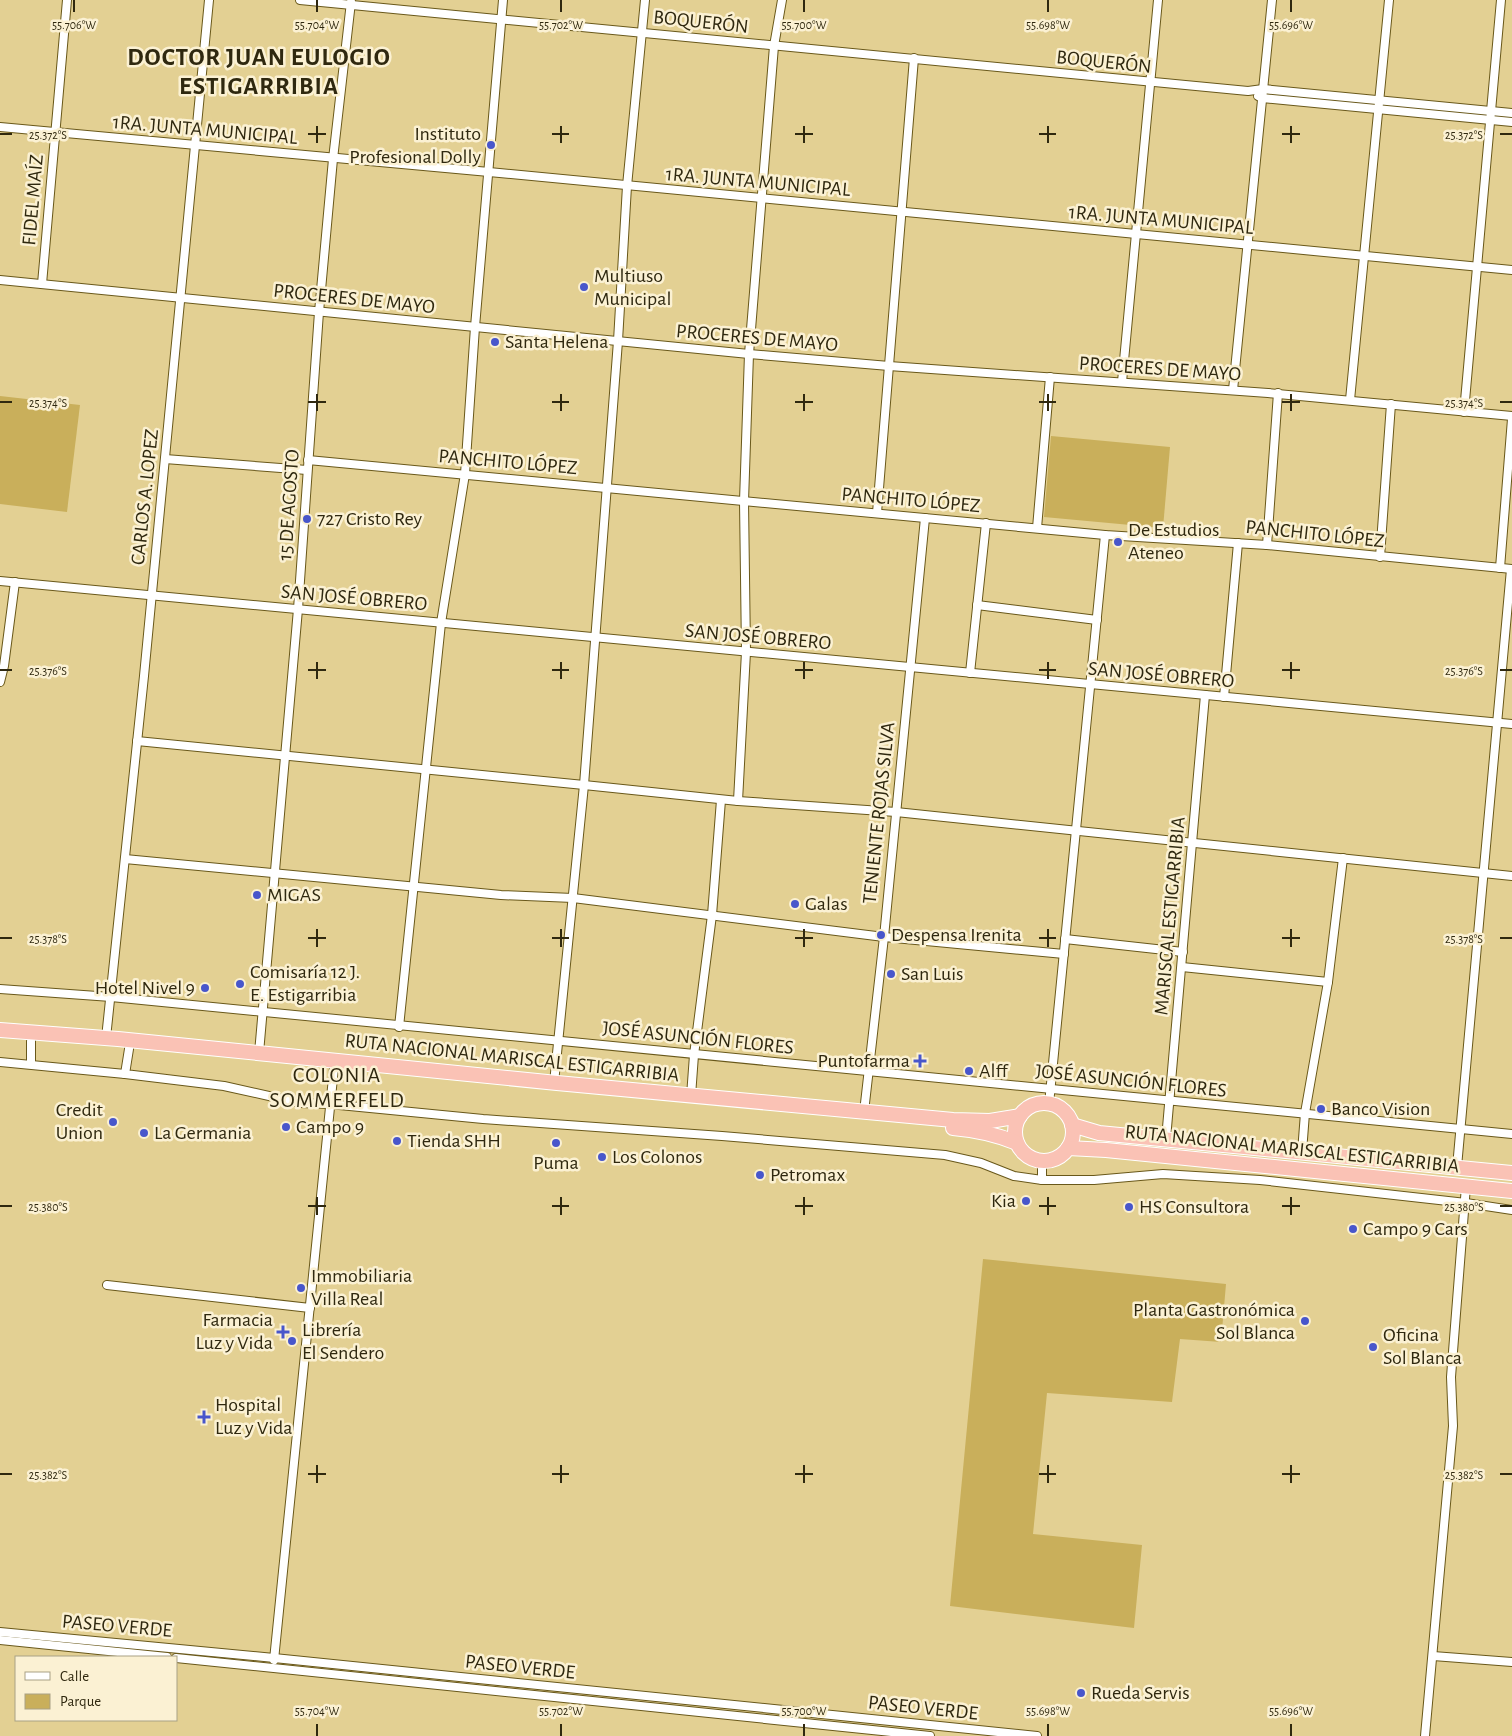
<svg xmlns="http://www.w3.org/2000/svg" width="1512" height="1736" viewBox="0 0 1512 1736" font-family="'Alegreya Sans',sans-serif">
  <rect width="100%" height="100%" fill="#e3d093"/>
  <g fill="#c9af5b">
    <polygon points="0,396 80,405 67,512 0,504"/>
    <polygon points="1051,436 1170,447 1163,528 1044,517"/>
    <polygon points="983,1259 1226,1284 1221,1342 1180,1339 1172,1402 1047,1393 1033,1534 1142,1545 1134,1628 950,1606"/>
  </g>
  <g fill="none" stroke-linecap="round" stroke-linejoin="round">
    <g stroke="#69581a" stroke-width="10">
      <g id="street">
        <polyline points="300,0 1248,91 1263,89 1512,113"/>
        <polyline points="1258,96 1262,98 1512,122"/>
        <polyline points="0,127 489,172 1512,270"/>
        <polyline points="0,280 749,354 889,366 1268,393 1512,416"/>
        <polyline points="42,284 67,0"/>
        <polyline points="1122,382 1158,0"/>
        <polyline points="1233,390 1272,0"/>
        <polyline points="1350,400 1389,0"/>
        <polyline points="1464,412 1501,0"/>
        <polyline points="165,459 307,470"/>
        <polyline points="308,460 1105,535 1267,545 1512,569"/>
        <polyline points="877,513 914,58"/>
        <polyline points="1037,528 1050,377"/>
        <polyline points="1267,545 1278,393"/>
        <polyline points="1380,557 1391,404"/>
        <polyline points="1500,568 1512,419"/>
        <polyline points="0,581 1512,724"/>
        <polyline points="977,605 1097,620"/>
        <polyline points="970,673 986,523"/>
        <polyline points="0,682 4,666 15,582"/>
        <polyline points="1224,697 1238,543"/>
        <polyline points="137,741 584,785 738,801 896,812 1512,876"/>
        <polyline points="738,801 746,652 744,501 749,354 774,46 782,0"/>
        <polyline points="125,859 501,895 573,898 884,937 1064,954"/>
        <polyline points="1065,939 1183,952"/>
        <polyline points="1182,967 1328,982"/>
        <polyline points="0,989 111,997 1512,1134"/>
        <polyline points="399,1027 441,623 465,474 475,327 503,0"/>
        <polyline points="106,1038 144,676 209,0"/>
        <polyline points="31,1041 31,1064"/>
        <polyline points="129,1049 125,1074 224,1086 300,1103 329,1104 483,1119 722,1136 945,1155 981,1163 1014,1176 1042,1180 1094,1180 1163,1174 1260,1180 1466,1203 1512,1210"/>
        <polyline points="259,1053 298,609 319,312 333,159 351,2"/>
        <polyline points="0,1062 125,1074"/>
        <polyline points="554,1083 584,785 618,341 627,186 645,0"/>
        <polyline points="691,1096 694,1055 712,915 721,800"/>
        <polyline points="1049,1104 1105,535"/>
        <polyline points="864,1112 884,937 925,518"/>
        <polyline points="1166,1139 1205,695"/>
        <polyline points="1302,1152 1305,1113 1328,982 1343,858"/>
        <polyline points="1457,1167 1511,569"/>
        <polyline points="1042,1180 1042,1162"/>
        <polyline points="107,1285 310,1308"/>
        <polyline points="0,1632 274,1658 1037,1736"/>
        <polyline points="0,1640 167,1657"/>
        <polyline points="1433,1656 1512,1662"/>
        <polyline points="176,1658 930,1736"/>
        <polyline points="274,1660 334,1068"/>
        <polyline points="1425,1736 1453,1426 1451,1377 1466,1186"/>
      </g>
    </g>
    <g stroke="#fff" stroke-width="16">
      <g id="highway">
        <polyline points="0,1030 118,1039 557,1083 953,1120 990,1121 1020,1116"/>
        <circle cx="1044" cy="1132" r="29"/>
        <polyline points="1072,1125 1099,1133 1512,1173"/>
        <path d="M953,1128C976,1130 996,1134 1017,1143"/>
        <polyline points="1068,1148 1106,1150 1512,1191"/>
      </g>
    </g>
    <use href="#street" stroke="#fff" stroke-width="8"/>
    <use href="#highway" stroke="#fac2b5" stroke-width="14"/>
  </g>
  <path fill="none" stroke="#2f280f" stroke-width="2" d="M74,0V12M317,0V12M561,0V12M804,0V12M1048,0V12M1291,0V12M317,126V143M561,126V143M804,126V143M1048,126V143M1291,126V143M0,134H12M308,134H326M552,134H569M795,134H813M1039,134H1056M1282,134H1300M1500,134H1512M317,394V411M561,394V411M804,394V411M1048,394V411M1291,394V411M0,402H12M308,402H326M552,402H569M795,402H813M1039,402H1056M1282,402H1300M1500,402H1512M317,662V679M561,662V679M804,662V679M1048,662V679M1291,662V679M0,670H12M308,670H326M552,670H569M795,670H813M1039,670H1056M1282,670H1300M1500,670H1512M317,929V947M561,929V947M804,929V947M1048,929V947M1291,929V947M0,938H12M308,938H326M552,938H569M795,938H813M1039,938H1056M1282,938H1300M1500,938H1512M317,1197V1215M561,1197V1215M804,1197V1215M1048,1197V1215M1291,1197V1215M0,1206H12M308,1206H326M552,1206H569M795,1206H813M1039,1206H1056M1282,1206H1300M1500,1206H1512M317,1465V1483M561,1465V1483M804,1465V1483M1048,1465V1483M1291,1465V1483M0,1474H12M308,1474H326M552,1474H569M795,1474H813M1039,1474H1056M1282,1474H1300M1500,1474H1512M317,1724V1736M561,1724V1736M804,1724V1736M1048,1724V1736M1291,1724V1736"/>
  <g fill="#4856cb" stroke="#fbf1d3" stroke-width="2">
    <circle cx="491" cy="145" r="5"/>
    <circle cx="584" cy="287" r="5"/>
    <circle cx="495" cy="342" r="5"/>
    <circle cx="307" cy="519" r="5"/>
    <circle cx="1118" cy="542" r="5"/>
    <circle cx="257" cy="895" r="5"/>
    <circle cx="795" cy="904" r="5"/>
    <circle cx="881" cy="935" r="5"/>
    <circle cx="891" cy="974" r="5"/>
    <circle cx="240" cy="984" r="5"/>
    <circle cx="205" cy="988" r="5"/>
    <path d="M917.5 1053.5h5v5h5v5h-5v5h-5v-5h-5v-5h5z"/>
    <circle cx="969" cy="1071" r="5"/>
    <circle cx="1321" cy="1109" r="5"/>
    <circle cx="113" cy="1122" r="5"/>
    <circle cx="286" cy="1127" r="5"/>
    <circle cx="144" cy="1133" r="5"/>
    <circle cx="397" cy="1141" r="5"/>
    <circle cx="556" cy="1143" r="5"/>
    <circle cx="602" cy="1157" r="5"/>
    <circle cx="760" cy="1175" r="5"/>
    <circle cx="1026" cy="1201" r="5"/>
    <circle cx="1129" cy="1207" r="5"/>
    <circle cx="1353" cy="1229" r="5"/>
    <circle cx="301" cy="1288" r="5"/>
    <circle cx="1305" cy="1321" r="5"/>
    <path d="M280.5 1324.5h5v5h5v5h-5v5h-5v-5h-5v-5h5z"/>
    <circle cx="292" cy="1341" r="5"/>
    <circle cx="1373" cy="1347" r="5"/>
    <path d="M201.5 1409.5h5v5h5v5h-5v5h-5v-5h-5v-5h5z"/>
    <circle cx="1081" cy="1693" r="5"/>
  </g>
  <g text-anchor="middle" dominant-baseline="central" stroke-width="5" stroke-linejoin="round" paint-order="stroke">
    <g font-size="20" fill="#2f280f" stroke="#fbf1d3">
      <text transform="translate(701 22) rotate(6)">BOQUERÓN</text>
      <text transform="translate(1104 62) rotate(6)">BOQUERÓN</text>
      <text transform="translate(205 130) rotate(5)">1RA. JUNTA MUNICIPAL</text>
      <text transform="translate(758 182) rotate(5)">1RA. JUNTA MUNICIPAL</text>
      <text transform="translate(33 200) rotate(-85)">FIDEL MAÍZ</text>
      <text transform="translate(1161 220) rotate(5)">1RA. JUNTA MUNICIPAL</text>
      <text transform="translate(354 299) rotate(6)">PROCERES DE MAYO</text>
      <text transform="translate(757 338) rotate(5)">PROCERES DE MAYO</text>
      <text transform="translate(1160 369) rotate(4)">PROCERES DE MAYO</text>
      <text transform="translate(508 462) rotate(5)">PANCHITO LÓPEZ</text>
      <text transform="translate(145 497) rotate(-84)">CARLOS A. LOPEZ</text>
      <text transform="translate(911 500) rotate(5)">PANCHITO LÓPEZ</text>
      <text transform="translate(289 505) rotate(-86)">15 DE AGOSTO</text>
      <text transform="translate(1315 534) rotate(6)">PANCHITO LÓPEZ</text>
      <text transform="translate(354 598) rotate(5)">SAN JOSÉ OBRERO</text>
      <text transform="translate(758 637) rotate(5)">SAN JOSÉ OBRERO</text>
      <text transform="translate(1161 675) rotate(5)">SAN JOSÉ OBRERO</text>
      <text transform="translate(879 813) rotate(-84)">TENIENTE ROJAS SILVA</text>
      <text transform="translate(1170 916) rotate(-85)">MARISCAL ESTIGARRIBIA</text>
      <text transform="translate(698 1038) rotate(6)">JOSÉ ASUNCIÓN FLORES</text>
      <text transform="translate(512 1058) rotate(6)">RUTA NACIONAL MARISCAL ESTIGARRIBIA</text>
      <text transform="translate(1131 1081) rotate(6)">JOSÉ ASUNCIÓN FLORES</text>
      <text transform="translate(1292 1149) rotate(6)">RUTA NACIONAL MARISCAL ESTIGARRIBIA</text>
      <text transform="translate(117 1626) rotate(5)">PASEO VERDE</text>
      <text transform="translate(520 1667) rotate(6)">PASEO VERDE</text>
      <text transform="translate(923 1708) rotate(6)">PASEO VERDE</text>
    </g>
    <g font-size="20" fill="#2f280f" stroke="#fbf1d3" text-anchor="start">
      <text x="481" y="134" text-anchor="end">Instituto<tspan x="481" dy="23">Profesional Dolly</tspan></text>
      <text x="594" y="276">Multiuso<tspan x="594" dy="23">Municipal</tspan></text>
      <text x="505" y="342">Santa Helena</text>
      <text x="317" y="519">727 Cristo Rey</text>
      <text x="1128" y="530">De Estudios<tspan x="1128" dy="23">Ateneo</tspan></text>
      <text x="267" y="895">MIGAS</text>
      <text x="805" y="904">Galas</text>
      <text x="891" y="935">Despensa Irenita</text>
      <text x="250" y="972">Comisaría 12 J.<tspan x="250" dy="23">E. Estigarribia</tspan></text>
      <text x="901" y="974">San Luis</text>
      <text x="195" y="988" text-anchor="end">Hotel Nivel 9</text>
      <text x="910" y="1061" text-anchor="end">Puntofarma</text>
      <text x="979" y="1071">Alff</text>
      <text x="1331" y="1109">Banco Vision</text>
      <text x="103" y="1110" text-anchor="end">Credit<tspan x="103" dy="23">Union</tspan></text>
      <text x="296" y="1127">Campo 9</text>
      <text x="154" y="1133">La Germania</text>
      <text x="407" y="1141">Tienda SHH</text>
      <text x="612" y="1157">Los Colonos</text>
      <text x="556" y="1163" text-anchor="middle">Puma</text>
      <text x="770" y="1175">Petromax</text>
      <text x="1016" y="1201" text-anchor="end">Kia</text>
      <text x="1139" y="1207">HS Consultora</text>
      <text x="1363" y="1229">Campo 9 Cars</text>
      <text x="311" y="1276">Immobiliaria<tspan x="311" dy="23">Villa Real</tspan></text>
      <text x="1295" y="1310" text-anchor="end">Planta Gastronómica<tspan x="1295" dy="23">Sol Blanca</tspan></text>
      <text x="273" y="1320" text-anchor="end">Farmacia<tspan x="273" dy="23">Luz y Vida</tspan></text>
      <text x="302" y="1330">Librería<tspan x="302" dy="23">El Sendero</tspan></text>
      <text x="1383" y="1335">Oficina<tspan x="1383" dy="23">Sol Blanca</tspan></text>
      <text x="215" y="1405">Hospital<tspan x="215" dy="23">Luz y Vida</tspan></text>
      <text x="1091" y="1693">Rueda Servis</text>
    </g>
    <g font-size="22" letter-spacing="1" fill="#2f280f" stroke="#fbf1d3">
      <text x="337" y="1075">COLONIA<tspan x="337" dy="25">SOMMERFELD</tspan></text>
    </g>
    <g font-size="25" font-weight="bold" letter-spacing="1" fill="#2f280f" stroke="#fbf1d3">
      <text x="259" y="57">DOCTOR JUAN EULOGIO<tspan x="259" dy="29">ESTIGARRIBIA</tspan></text>
    </g>
  </g>
  <g font-size="12" text-anchor="middle" fill="#2f280f" stroke="#fbf1d3" stroke-width="5" stroke-linejoin="round" paint-order="stroke">
    <text x="74" y="29">55.706°W</text>
    <text x="317" y="29">55.704°W</text>
    <text x="561" y="29">55.702°W</text>
    <text x="804" y="29">55.700°W</text>
    <text x="1048" y="29">55.698°W</text>
    <text x="1291" y="29">55.696°W</text>
    <text x="48" y="139">25.372°S</text>
    <text x="1464" y="139">25.372°S</text>
    <text x="48" y="407">25.374°S</text>
    <text x="1464" y="407">25.374°S</text>
    <text x="48" y="675">25.376°S</text>
    <text x="1464" y="675">25.376°S</text>
    <text x="48" y="943">25.378°S</text>
    <text x="1464" y="943">25.378°S</text>
    <text x="48" y="1211">25.380°S</text>
    <text x="1464" y="1211">25.380°S</text>
    <text x="48" y="1479">25.382°S</text>
    <text x="1464" y="1479">25.382°S</text>
    <text x="317" y="1715">55.704°W</text>
    <text x="561" y="1715">55.702°W</text>
    <text x="804" y="1715">55.700°W</text>
    <text x="1048" y="1715">55.698°W</text>
    <text x="1291" y="1715">55.696°W</text>
  </g>
  <rect x="15" y="1656" width="162" height="65" fill="#fbf1d3" stroke="#a9a185"/>
  <rect x="25" y="1672" width="25" height="8" fill="#ffffff" stroke="#a9a185"/>
  <text x="60" y="1681" font-size="15" fill="#2f280f">Calle</text>
  <rect x="25" y="1694" width="25" height="15" fill="#c9af5b" stroke="#a9a185"/>
  <text x="60" y="1706" font-size="15" fill="#2f280f">Parque</text>
</svg>
